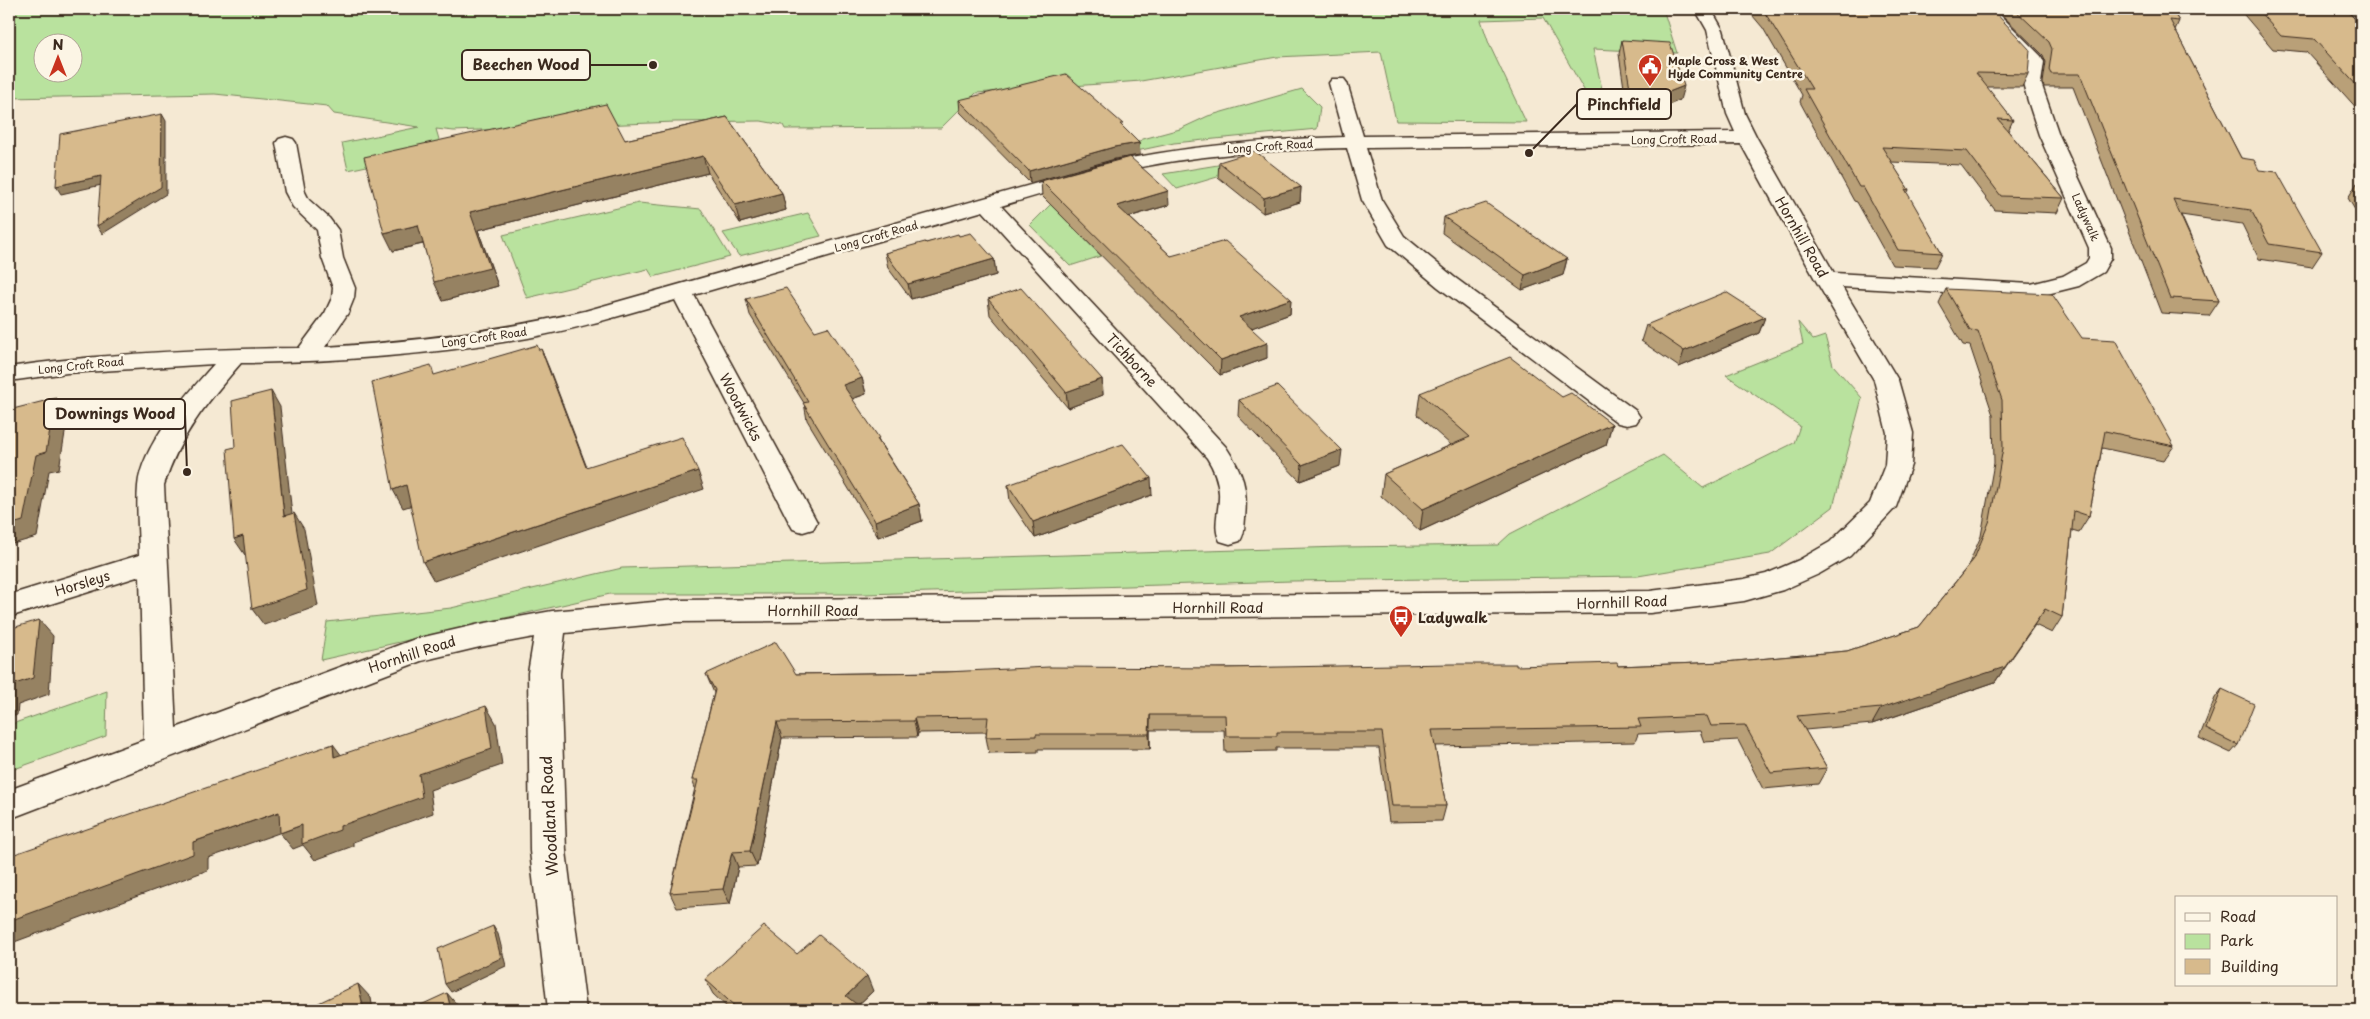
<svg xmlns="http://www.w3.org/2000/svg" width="2370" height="1019" viewBox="0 0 2370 1019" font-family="'Playpen Sans',sans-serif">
  <rect width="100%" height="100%" fill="#f5e9d3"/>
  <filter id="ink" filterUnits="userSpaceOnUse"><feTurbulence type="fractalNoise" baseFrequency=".02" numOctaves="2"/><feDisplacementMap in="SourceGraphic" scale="10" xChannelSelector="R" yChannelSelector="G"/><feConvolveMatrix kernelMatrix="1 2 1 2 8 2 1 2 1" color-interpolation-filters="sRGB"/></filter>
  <g filter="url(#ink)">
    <g fill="#b9e29e" stroke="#7a865e" fill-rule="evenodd">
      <path d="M9,9H1663L1677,53L1593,49L1604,98L1588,97L1543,18L1481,20L1489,44L1526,122L1396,121L1381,52L1277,57L1141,81L976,93L941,128L785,129L783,125L761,121L675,122L454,131L436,129L442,150L348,170L342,143L419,127L334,114L327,106L215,94L9,98ZM42,42H72V72H42Z"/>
      <polygon points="1302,89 1320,107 1317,129 1174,143 1113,156 1143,139 1180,129 1208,116"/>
      <polygon points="1230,163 1241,170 1177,189 1163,174"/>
      <polygon points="639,203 701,209 730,257 653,277 648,269 527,298 503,235"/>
      <polygon points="1051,204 1101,256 1070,266 1030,225"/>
      <polygon points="808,213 821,236 739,256 723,233"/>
      <polygon points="1798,322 1813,340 1825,336 1833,365 1862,398 1833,507 1770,554 1638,576 1292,581 865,594 610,594 321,660 327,622 451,608 622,568 1342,547 1498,545 1510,534 1663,455 1703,488 1794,443 1800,426 1726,375 1803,344"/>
      <polygon points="107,691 106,736 9,771 9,725"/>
    </g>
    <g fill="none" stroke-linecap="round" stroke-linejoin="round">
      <g stroke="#3b2a1e" stroke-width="3">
        <path id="street" d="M1695,9H1711L1723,30L1745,114L1757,138L1834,273L2031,284L2063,276L2086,263L2089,258V248L2039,135L2028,101L2023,83L2026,62L1977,9H1994L2041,56L2044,62L2041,83L2059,135L2111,248V258L2103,272L2079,286L2031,298L1842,287L1898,380L1913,433L1911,465L1896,507L1850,556L1819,574L1783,590L1744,601L1650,613L676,622L565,633L560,673L566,851L586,1010H548L530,851L528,673L534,637L480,647L421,661L9,819V790L144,740L140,576L9,617V595L139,555C139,533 136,509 138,486C141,446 188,393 214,364L67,373L9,381V367C105,353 202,349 299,348L325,313L332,298L333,288L322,258L317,230L293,207L285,192L276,143L279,139L286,137L293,139L296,143L305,192L309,200L329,218L338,230L343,258L355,288L354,298L348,313L325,347C413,342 499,331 585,311L1115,161C1191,146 1267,139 1344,137L1329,83L1332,79H1344L1347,83L1363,136L1735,132L1727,114L1707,30ZM1741,144L1815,279L1874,380L1887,433L1885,465L1870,503L1830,542L1799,560L1766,574L1744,579L1650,591L676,600L552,611L480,624L415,639L176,728L164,485C179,436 208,401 241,363C337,362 433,355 528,338C577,329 626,314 675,300L789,522L793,529L803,532L813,529L817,522L694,295L983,211L1207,458C1214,469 1218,480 1219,493C1220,509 1212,527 1220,541L1230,544L1240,541C1245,533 1244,527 1245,518C1248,487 1243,473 1226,447L1001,206C1040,195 1080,182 1119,172C1194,154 1271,150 1347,148L1362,200L1388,245L1438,287L1618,423L1627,425L1636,423L1640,417L1636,411L1454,277L1404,236L1382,200L1366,148Z"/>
      </g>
      <use href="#street" fill="#fcf5e5" fill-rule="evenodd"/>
    </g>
    <g fill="#b9a078" stroke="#3b2a1e">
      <polygon points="1747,9 1992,9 2028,74 2022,87 1986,87 2013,120 2008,131 2064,198 2057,213 1995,210 1961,165 1891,162 1909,190 1907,194 1942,253 1935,267 1892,265 1857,202 1854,201 1800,102 1802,95 1763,28"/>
      <polygon points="1996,9 2171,9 2179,21 2175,30 2241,158 2259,170 2322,252 2312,267 2259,259 2242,224 2181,215 2219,301 2209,316 2161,313 2073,87 2044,87 2043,83 2046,62 2043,55"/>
      <polygon points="2239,9 2349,9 2348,11 2361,25 2361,113 2306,52 2273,49"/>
      <polygon points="1622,40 1680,100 1643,116 1627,108 1619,54"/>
      <polygon points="959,100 1139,143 1140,155 1115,159 1030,183 960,112"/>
      <polygon points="727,117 782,193 786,210 740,223 708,173 478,230 498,286 443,301 423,244 393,251 625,140"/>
      <polygon points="2361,155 2361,176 2354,165"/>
      <polygon points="1219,162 1301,187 1300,202 1263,213 1218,177"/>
      <polygon points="1041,181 1169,205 1129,217 1171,256 1291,299 1290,314 1251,328 1267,358 1220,375 1042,196"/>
      <polygon points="2357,183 2361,184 2361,220 2348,198"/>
      <polygon points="1444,217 1567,259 1563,275 1522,290 1442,233"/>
      <polygon points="959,236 994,259 996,275 911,299 888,268 885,253 926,243"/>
      <polygon points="1946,289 2082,338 2174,446 2163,461 2102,448 2089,516 2079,532 2072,530 2062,617 2052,633 2035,625 1995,682 1872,724 1805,730 1827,768 1818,784 1763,789 1738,740 1704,742 1700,731 1638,734 1635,742 1435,746 1446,806 1442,821 1389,822 1379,748 1276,748 1276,751 1225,752 1224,730 1150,730 1150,749 1038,749 1038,752 989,753 986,737 987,732 918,733 917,737 782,738 757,866 738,867 730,904 677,908 670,893 695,788 692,780 714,693 706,674 796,674 1223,668 1618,666 1725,662 1847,651 1919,627 1968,566 1981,536 1994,463 1993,415 1970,346 1963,345 1939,304"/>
      <polygon points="746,299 815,331 862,378 866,394 852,399 919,504 922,521 878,537 807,420 804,403 750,315"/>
      <polygon points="988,299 1102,379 1103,395 1068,408 990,315"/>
      <polygon points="1765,317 1759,333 1679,367 1641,341 1646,325"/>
      <polygon points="1420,393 1562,397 1612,424 1606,445 1420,531 1381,496 1384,474 1451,445 1417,415"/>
      <polygon points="1239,400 1340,466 1300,481 1238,416"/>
      <polygon points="1008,485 1152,495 1035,538 1010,501"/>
      <polygon points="2222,689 2238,745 2231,753 2199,738 2215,698"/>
      <polygon points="797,954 873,991 858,1005 864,1010 730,1010 713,994 705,979"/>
    </g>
    <g fill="#968262" stroke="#3b2a1e">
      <polygon points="1684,86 1680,100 1643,116 1646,101"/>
      <polygon points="162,114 166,121 166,194 102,234 97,226"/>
      <polygon points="1139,143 1140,155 1115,159 1030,183 1029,171 1114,147"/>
      <polygon points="703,156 708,173 478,230 498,286 443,301 434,282 470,212"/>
      <polygon points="101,176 106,184 61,194 56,186"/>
      <polygon points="1301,187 1300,202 1263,213 1264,198"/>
      <polygon points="1168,191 1169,205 1118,220 1117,206"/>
      <polygon points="782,193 786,210 740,223 735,205"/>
      <polygon points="418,225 426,243 393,251 384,233"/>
      <polygon points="994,259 996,275 911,299 908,284"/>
      <polygon points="1567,259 1563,275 1522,290 1525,275"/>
      <polygon points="1291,299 1290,314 1238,333 1239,317"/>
      <polygon points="1765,317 1759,333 1679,367 1684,351"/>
      <polygon points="1267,343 1267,358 1220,375 1221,360"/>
      <polygon points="541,349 549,368 594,486 586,467"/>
      <polygon points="862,378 866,394 846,401 843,385"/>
      <polygon points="1102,379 1103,395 1068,408 1066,392"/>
      <polygon points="271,391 280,407 294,532 284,516"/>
      <polygon points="56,398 68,415 59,469 49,471 37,537 9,545 9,525 36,455"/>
      <polygon points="1612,424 1606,445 1420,531 1423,509"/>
      <polygon points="1342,450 1340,466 1300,481 1302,465"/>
      <polygon points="698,471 704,489 434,581 423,562"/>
      <polygon points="1151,478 1152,495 1035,538 1033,522"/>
      <polygon points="406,485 416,504 403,508 393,490"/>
      <polygon points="919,504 922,521 878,537 875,521"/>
      <polygon points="294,513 304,529 318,606 264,625 252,609"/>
      <polygon points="243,536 254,552 245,555 234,539"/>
      <polygon points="2045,609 1995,682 1872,724 1881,708"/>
      <polygon points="39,620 53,636 49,694 18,705 17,715 9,718 9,686"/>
      <polygon points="486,706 496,723 502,765 430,790 433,813 353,842 353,846 315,860 303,845 293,849 280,833 302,825 340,826 419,774"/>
      <polygon points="1150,715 1150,749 1149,734"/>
      <polygon points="914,718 918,733 917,737 914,721"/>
      <polygon points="777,722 782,738 757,866 750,851"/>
      <polygon points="333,744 345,760 334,757"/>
      <polygon points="279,812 293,828 208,858 208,870 9,944 9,921 193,842"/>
      <polygon points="732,852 738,867 730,904 723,889"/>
      <polygon points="493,926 498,934 506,966 451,992 445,984"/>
      <polygon points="867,976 873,991 853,1010 846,996"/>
      <polygon points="358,984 371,998 373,1010 364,1010"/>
      <polygon points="447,993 458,1006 459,1010 451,1010"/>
    </g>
    <g fill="#d7ba8c" stroke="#3b2a1e">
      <polygon points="1762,9 1992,9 2030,50 2028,74 1976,73 2013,120 1998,119 2064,198 2001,196 1967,151 1882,147 1909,190 1905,189 1942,253 1898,250 1863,187 1859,187 1804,89 1812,89 1767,16"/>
      <polygon points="2014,9 2171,9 2179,21 2170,20 2241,158 2254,160 2259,170 2277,172 2322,252 2269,244 2251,210 2173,199 2219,301 2170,298 2080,74 2051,74 2049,70 2052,49 2049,42"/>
      <polygon points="2257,9 2345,9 2361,25 2361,90 2314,39 2281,36"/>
      <polygon points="1622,40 1670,43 1684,86 1646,101 1631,94"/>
      <polygon points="1066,74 1123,124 1120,124 1139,143 1114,147 1029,171 959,100"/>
      <polygon points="606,104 625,140 727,117 782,193 735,205 703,156 470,212 490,268 434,282 418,225 384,233 364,157"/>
      <polygon points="162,114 161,187 97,226 101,176 56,186 60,134"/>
      <polygon points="1255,151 1301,187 1264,198 1219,162"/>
      <polygon points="1130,157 1168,191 1117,206 1171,256 1225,241 1291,299 1239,317 1267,343 1221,360 1041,181"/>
      <polygon points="2357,183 2361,184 2361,189"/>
      <polygon points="1486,203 1567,259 1525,275 1444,217"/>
      <polygon points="971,233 994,259 908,284 885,253 925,242 926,243 958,234 959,236"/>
      <polygon points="786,288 815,331 828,327 862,378 843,385 879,438 877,439 919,504 875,521 803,403 808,402 746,299"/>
      <polygon points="1021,288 1102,379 1066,392 988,299"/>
      <polygon points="1946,289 2052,294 2082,338 2115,340 2174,446 2105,431 2089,516 2074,511 2062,617 2045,609 2005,667 1881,708 1797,716 1827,768 1771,773 1745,725 1711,726 1707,716 1638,719 1641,727 1432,730 1446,806 1392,806 1382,732 1277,732 1277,736 1226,736 1225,715 1150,715 1149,734 1036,734 1036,736 986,737 988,717 914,718 914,721 777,722 750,851 732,852 723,889 670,893 698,780 692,780 715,690 706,674 776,642 796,674 946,672 1049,667 1223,668 1452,664 1516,664 1516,666 1617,663 1618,666 1725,662 1847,651 1919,627 1974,559 1990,520 2003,448 2002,400 1978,331 1970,330"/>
      <polygon points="1726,292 1765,317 1684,351 1646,325"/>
      <polygon points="537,345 539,350 541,349 586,467 682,437 698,471 423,562 406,485 393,490 372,382 431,365 434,375"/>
      <polygon points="1510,357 1562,397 1571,393 1612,424 1423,509 1384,474 1470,437 1420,393"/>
      <polygon points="1277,386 1342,450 1302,465 1239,400"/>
      <polygon points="271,391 284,516 294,513 307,590 252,609 243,536 234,539 227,449 235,447 232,401"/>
      <polygon points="56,398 46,452 36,455 23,521 9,525 9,410"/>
      <polygon points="1123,444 1151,478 1033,522 1008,485"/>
      <polygon points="39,620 33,678 9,686 9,629"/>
      <polygon points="2222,689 2254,704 2238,745 2206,729"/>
      <polygon points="486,706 492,749 419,774 422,797 340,826 340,830 302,844 302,825 280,833 279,812 193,842 193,854 9,921 9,856 333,744 334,757"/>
      <polygon points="493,926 501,958 445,984 438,949"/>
      <polygon points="764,926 797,954 819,935 867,976 846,996 864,1010 739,1010 705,979"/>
      <polygon points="358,984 364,1010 304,1010"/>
      <polygon points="447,993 451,1010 410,1010"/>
    </g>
  </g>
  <defs>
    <g id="civic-pin" transform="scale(1.25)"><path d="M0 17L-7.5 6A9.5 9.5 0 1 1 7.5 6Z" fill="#c8321e" stroke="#fcf5e5"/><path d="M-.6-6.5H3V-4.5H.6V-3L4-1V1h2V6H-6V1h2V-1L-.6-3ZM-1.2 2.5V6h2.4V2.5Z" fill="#fff"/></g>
    <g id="bus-pin" transform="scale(1.25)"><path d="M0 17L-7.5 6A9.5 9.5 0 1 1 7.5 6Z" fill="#c8321e" stroke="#fcf5e5"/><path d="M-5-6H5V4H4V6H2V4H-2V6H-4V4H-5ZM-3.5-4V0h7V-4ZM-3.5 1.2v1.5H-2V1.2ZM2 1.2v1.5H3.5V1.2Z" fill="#fff"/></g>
  </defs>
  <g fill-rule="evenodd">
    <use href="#civic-pin" x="1650" y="66"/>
    <use href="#bus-pin" x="1401" y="617"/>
  </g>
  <g text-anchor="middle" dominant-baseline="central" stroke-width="5" stroke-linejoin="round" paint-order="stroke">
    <g font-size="11" font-weight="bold" fill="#3b2a1e" stroke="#fcf5e5" text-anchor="start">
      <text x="1668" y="60">Maple Cross &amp; West<tspan x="1668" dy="13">Hyde Community Centre</tspan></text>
    </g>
    <g font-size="11" fill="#3b2a1e" stroke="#fcf5e5">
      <text transform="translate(1674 139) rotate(-1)">Long Croft Road</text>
      <text transform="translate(1270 146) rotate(-4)">Long Croft Road</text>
      <text transform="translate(2086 217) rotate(66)">Ladywalk</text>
      <text transform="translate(876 236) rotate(-16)">Long Croft Road</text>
      <text transform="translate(484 337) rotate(-8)">Long Croft Road</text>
      <text transform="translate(81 365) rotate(-6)">Long Croft Road</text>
    </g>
    <g font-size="14" fill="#3b2a1e" stroke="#fcf5e5">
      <text transform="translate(1802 237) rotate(60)">Hornhill Road</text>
      <text transform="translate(1132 360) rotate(47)">Tichborne</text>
      <text transform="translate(741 407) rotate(62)">Woodwicks</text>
      <text transform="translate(82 583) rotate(-17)">Horsleys</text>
      <text transform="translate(1622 602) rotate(-2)">Hornhill Road</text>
      <text x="1218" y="607">Hornhill Road</text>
      <text x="813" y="610">Hornhill Road</text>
      <text transform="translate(412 654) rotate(-18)">Hornhill Road</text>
    </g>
    <g font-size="14" font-weight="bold" fill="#3b2a1e" stroke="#fcf5e5" text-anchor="start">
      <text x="1418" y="617">Ladywalk</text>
    </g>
    <g font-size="16" fill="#3b2a1e" stroke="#fcf5e5">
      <text transform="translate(548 816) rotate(-93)">Woodland Road</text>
    </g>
  </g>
  <path fill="none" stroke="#3b2a1e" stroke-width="2" d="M653 65L590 65M1529 153L1577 104M187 472L185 414"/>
  <g fill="#3b2a1e" stroke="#fcf5e5" stroke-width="2">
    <circle cx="653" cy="65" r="5"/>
    <circle cx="1529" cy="153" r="5"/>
    <circle cx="187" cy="472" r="5"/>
  </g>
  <g fill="#fcf5e5" stroke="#3b2a1e" stroke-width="2">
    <rect x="462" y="50" width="128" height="30" rx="5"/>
    <rect x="1577" y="89" width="94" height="30" rx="5"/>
    <rect x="44" y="399" width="141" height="30" rx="5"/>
  </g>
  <g font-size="15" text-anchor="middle" font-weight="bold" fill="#3b2a1e">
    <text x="526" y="70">Beechen Wood</text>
    <text x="1624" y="110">Pinchfield</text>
    <text x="115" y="419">Downings Wood</text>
  </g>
  <rect width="2370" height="1019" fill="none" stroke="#fcf5e5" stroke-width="30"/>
  <rect x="15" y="15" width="2340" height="989" fill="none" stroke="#3b2a1e" stroke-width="2" filter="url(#ink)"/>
  <rect x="2175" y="896" width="162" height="90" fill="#fcf5e5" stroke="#afa495"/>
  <rect x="2185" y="913" width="25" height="8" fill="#fcf5e5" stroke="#afa495"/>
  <text x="2220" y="922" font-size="15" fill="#3b2a1e">Road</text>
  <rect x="2185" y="934" width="25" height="15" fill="#b9e29e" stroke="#afa495"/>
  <text x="2220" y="946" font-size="15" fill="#3b2a1e">Park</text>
  <rect x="2185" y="959" width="25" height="15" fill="#d7ba8c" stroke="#afa495"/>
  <text x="2220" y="972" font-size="15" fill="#3b2a1e">Building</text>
  <g transform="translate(58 58)"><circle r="24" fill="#fcf5e5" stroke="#afa495"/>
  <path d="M0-4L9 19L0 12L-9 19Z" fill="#c8321e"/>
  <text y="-8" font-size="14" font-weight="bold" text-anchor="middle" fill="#3b2a1e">N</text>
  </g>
</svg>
